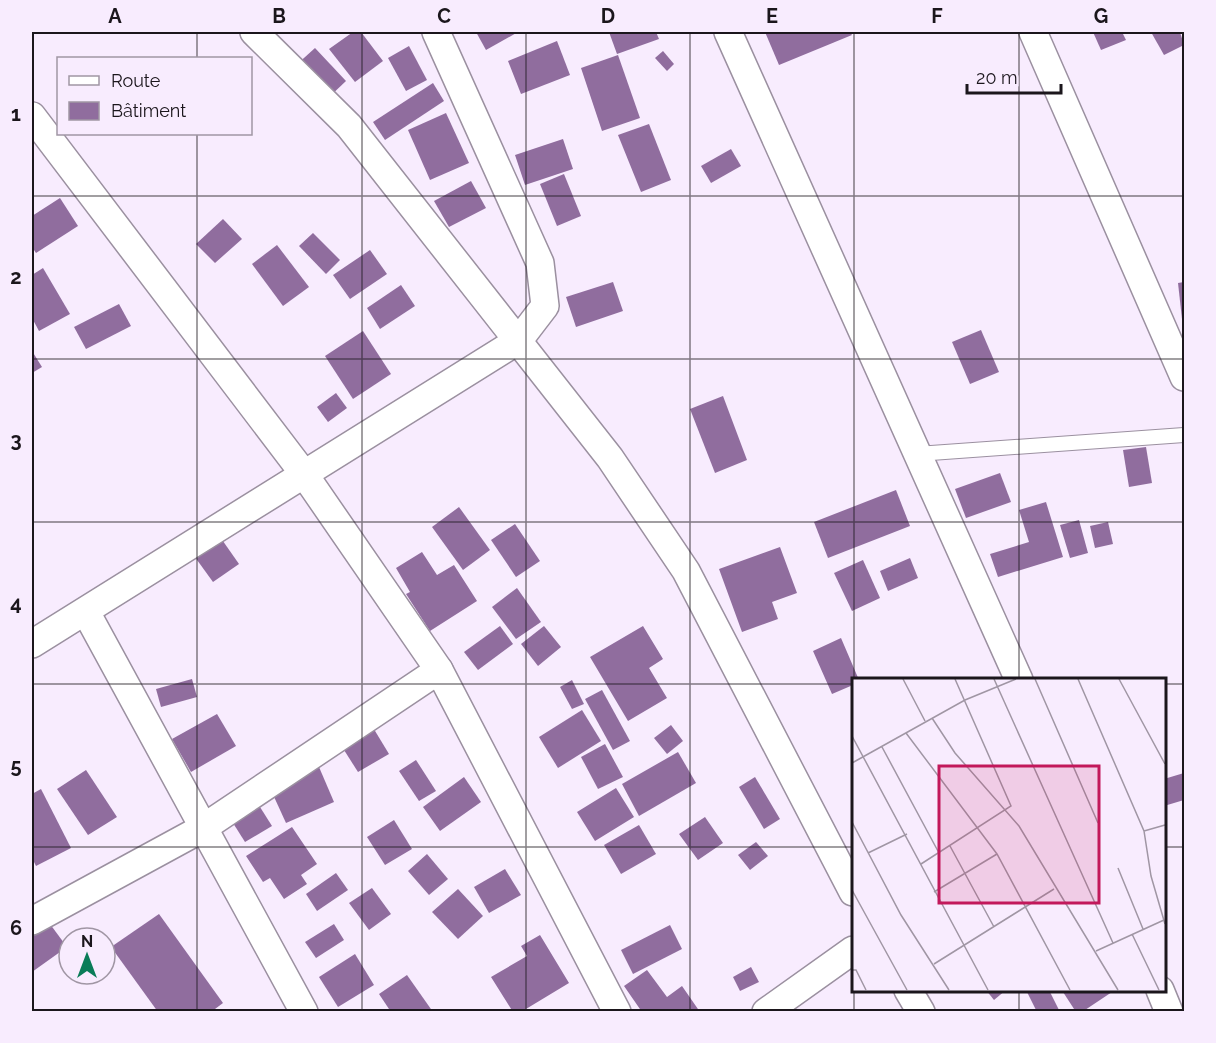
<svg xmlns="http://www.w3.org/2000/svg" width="1216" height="1043" viewBox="0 0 1216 1043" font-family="Raleway,sans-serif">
  <rect width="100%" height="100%" fill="#f8ecfe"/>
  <g fill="#906d9e">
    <polygon points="353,32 361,32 383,61 355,82 329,49"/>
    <polygon points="476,32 518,32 486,50"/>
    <polygon points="609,32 656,32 659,39 617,54"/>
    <polygon points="765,32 850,32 852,35 779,65"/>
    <polygon points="1093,32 1122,32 1126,40 1101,50"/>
    <polygon points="1151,32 1180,32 1184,45 1164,55"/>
    <polygon points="557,41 570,75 521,94 508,61"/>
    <polygon points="409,46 427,80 406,91 388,58"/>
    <polygon points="315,48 346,81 326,100 294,67"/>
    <polygon points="663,51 674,64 667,71 655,58"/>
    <polygon points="618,55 640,118 602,131 581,68"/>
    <polygon points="433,83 444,101 385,140 373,122"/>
    <polygon points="446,113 469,163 430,180 408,130"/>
    <polygon points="649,124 671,180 641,192 618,135"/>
    <polygon points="563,139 573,169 525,185 515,155"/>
    <polygon points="731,149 741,166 711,183 701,166"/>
    <polygon points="564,174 581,216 557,226 540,184"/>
    <polygon points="471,181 486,208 449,227 434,201"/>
    <polygon points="60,198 78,226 36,253 32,247 32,216"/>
    <polygon points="223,219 242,239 215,263 196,244"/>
    <polygon points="313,233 340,260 326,274 299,246"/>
    <polygon points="277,245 309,287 283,306 252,264"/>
    <polygon points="370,250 387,274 350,299 333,275"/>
    <polygon points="43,268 70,314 39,331 32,318 32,275"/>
    <polygon points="613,282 623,311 576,327 566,297"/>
    <polygon points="1184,282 1184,328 1183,328 1178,283"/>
    <polygon points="401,285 415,306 380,329 367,308"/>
    <polygon points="119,304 131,326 86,349 74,327"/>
    <polygon points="981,330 999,372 970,384 952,342"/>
    <polygon points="363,331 391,374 353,399 325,356"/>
    <polygon points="32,351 42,367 32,373"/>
    <polygon points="336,393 347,408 328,422 317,407"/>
    <polygon points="723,396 747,460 715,473 690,409"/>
    <polygon points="1146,447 1152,483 1129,487 1123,450"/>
    <polygon points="1000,473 1011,502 966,518 955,489"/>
    <polygon points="896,490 910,526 828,558 814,522"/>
    <polygon points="1046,502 1063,557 998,577 990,554 1029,542 1019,510"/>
    <polygon points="459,507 490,550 463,570 432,527"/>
    <polygon points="1079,520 1088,553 1070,558 1060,525"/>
    <polygon points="1108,522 1113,544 1095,548 1090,526"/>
    <polygon points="515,524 540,561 516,577 491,540"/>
    <polygon points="218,534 239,564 213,582 192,553"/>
    <polygon points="780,547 797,593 772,602 778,619 742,632 719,569"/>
    <polygon points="422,552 437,575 454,565 477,601 430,631 406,594 410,592 396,568"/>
    <polygon points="910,558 918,578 888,591 880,571"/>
    <polygon points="863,560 880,598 852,611 834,573"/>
    <polygon points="517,588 541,622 516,639 492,607"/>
    <polygon points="500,626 513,644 478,670 464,652"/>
    <polygon points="544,626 561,647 538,666 521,644"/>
    <polygon points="643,626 663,659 649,668 667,698 628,721 590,657"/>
    <polygon points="841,638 859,680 853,680 853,685 832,694 813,651"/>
    <polygon points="192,679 197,697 161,707 156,689"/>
    <polygon points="572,680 584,704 572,709 560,687"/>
    <polygon points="602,690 630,741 613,750 585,699"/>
    <polygon points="582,710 601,741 558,768 539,737"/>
    <polygon points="217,714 236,746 191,772 172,739"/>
    <polygon points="369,721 389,754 358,772 337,739"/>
    <polygon points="671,725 683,741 667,754 654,738"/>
    <polygon points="605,744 623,777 598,789 581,757"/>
    <polygon points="678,752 696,783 639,816 622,784"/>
    <polygon points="416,760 436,791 419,801 399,771"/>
    <polygon points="319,767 334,802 286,823 270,788"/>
    <polygon points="86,770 117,817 88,835 57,789"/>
    <polygon points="1184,773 1184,800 1164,806 1164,779"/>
    <polygon points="464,777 481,802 440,831 423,807"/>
    <polygon points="755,777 780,819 764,829 739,787"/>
    <polygon points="616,788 634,817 595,841 577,812"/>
    <polygon points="41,789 71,848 36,866 32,858 32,794"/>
    <polygon points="260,807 272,826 245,842 233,823"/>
    <polygon points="705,817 723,843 698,860 679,834"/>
    <polygon points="394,820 412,849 385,865 367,837"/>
    <polygon points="639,825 656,854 621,874 604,845"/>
    <polygon points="292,827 317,864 301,875 307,884 284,899 270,878 263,882 246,856"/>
    <polygon points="756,842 768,856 750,870 738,855"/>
    <polygon points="427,854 448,879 429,895 408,871"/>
    <polygon points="505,869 521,895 489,913 474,887"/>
    <polygon points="336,873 348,890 317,911 306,894"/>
    <polygon points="372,888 391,914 369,930 349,903"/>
    <polygon points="458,889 483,916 458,939 432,912"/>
    <polygon points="159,914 223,1003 211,1012 158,1012 111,947"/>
    <polygon points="47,920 67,947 32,972 32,931"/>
    <polygon points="334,924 344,940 316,958 305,942"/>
    <polygon points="670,925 682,949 633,974 621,950"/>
    <polygon points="540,935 569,983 521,1012 513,1012 491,977 527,956 521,946"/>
    <polygon points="355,954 374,985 338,1007 319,977"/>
    <polygon points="751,967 759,982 740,991 733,977"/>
    <polygon points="647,970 667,997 682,986 700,1012 642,1012 624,986"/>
    <polygon points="407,975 433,1012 391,1012 379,994"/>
    <polygon points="986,990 1006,990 994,1000"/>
    <polygon points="1026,990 1049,990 1060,1012 1037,1012"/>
    <polygon points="1065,990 1115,990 1082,1012 1076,1012 1063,992"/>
  </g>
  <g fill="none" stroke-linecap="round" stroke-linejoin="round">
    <g stroke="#9b90a0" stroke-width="16">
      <polyline id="service" points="917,454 1184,435"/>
    </g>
    <g stroke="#9b90a0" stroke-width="30">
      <g id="minor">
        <polyline points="254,32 349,126 610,458 686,571 853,892"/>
        <polyline points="728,32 1019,680"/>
        <polyline points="1033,32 1184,377"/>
        <polyline points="32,116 304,474 439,670 617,1012"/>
        <polyline points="86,612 304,1012"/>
        <polyline points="32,644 519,340 545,306 540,263 436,32"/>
        <polyline points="32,921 203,828 439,670"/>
        <polyline points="908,990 921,1012"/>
        <polyline points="1160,990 1169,1012"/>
        <polyline points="766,1012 853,950"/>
      </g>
    </g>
    <use href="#service" stroke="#fff" stroke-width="14"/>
    <use href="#minor" stroke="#fff" stroke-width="27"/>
  </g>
  <path fill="none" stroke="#1b161c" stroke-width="1.5" stroke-opacity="0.55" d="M197,32V58M362,32V1012M526,32V1012M690,32V1012M854,32V680M1019,32V680M197,134V1012M32,196H1184M32,359H1184M32,522H1184M32,684H853M1164,684H1184M32,847H853M1164,847H1184M854,990V1012M1019,990V1012"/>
  <g transform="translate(852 678)">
    <rect width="314" height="314" fill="#f8ecfe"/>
    <path fill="none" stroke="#a096a4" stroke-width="1.5" d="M51,1L73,43M142,1L261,265M183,1L246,145M226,1L292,153L299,198L313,246M267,1L313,86M80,40L103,75L167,148L266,312M54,55L145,176L218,312M0,58L136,312M30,69L87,175M0,85L113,22L164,1M0,144L49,237L97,312M292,153L313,147M98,168L142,249M16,175L55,156M69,186L159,128L103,1M266,190L291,251M0,212L55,312M82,214L145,176M280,256L307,312M244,273L312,242M82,286L202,211M0,292H4L14,312"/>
    <path fill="#c2185b" fill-opacity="0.15" stroke="#c2185b" stroke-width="3" d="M87,88H247V225H87Z"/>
    <rect width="314" height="314" fill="none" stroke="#1b161c" stroke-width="3"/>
  </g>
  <rect width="1216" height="1043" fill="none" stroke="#f8ecfe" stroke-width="66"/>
  <rect x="57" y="57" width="195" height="78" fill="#f8ecfe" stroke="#a096a4" stroke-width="1.5"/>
  <rect x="69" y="76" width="30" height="9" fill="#ffffff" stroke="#a096a4" stroke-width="1.5"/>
  <text x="111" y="87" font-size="18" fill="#1b161c">Route</text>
  <rect x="69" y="102" width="30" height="18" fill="#906d9e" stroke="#a096a4" stroke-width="1.5"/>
  <text x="111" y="117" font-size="18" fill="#1b161c">Bâtiment</text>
  <g transform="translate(87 956)"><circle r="28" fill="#f8ecfe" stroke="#a096a4" stroke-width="1.5"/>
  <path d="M0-4.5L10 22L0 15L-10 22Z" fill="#0a7c58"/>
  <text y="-9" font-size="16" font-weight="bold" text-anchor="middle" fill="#1b161c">N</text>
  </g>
  <path d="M967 84v9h94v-9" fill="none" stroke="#1b161c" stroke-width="3"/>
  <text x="976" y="84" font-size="18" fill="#1b161c" stroke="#f8ecfe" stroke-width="4.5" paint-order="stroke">20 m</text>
  <rect x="33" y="33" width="1150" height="977" fill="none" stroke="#1b161c" stroke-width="2"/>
  <g font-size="20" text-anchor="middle" font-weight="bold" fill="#1b161c">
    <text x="115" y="23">A</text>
    <text x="279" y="23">B</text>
    <text x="444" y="23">C</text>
    <text x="608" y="23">D</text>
    <text x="772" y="23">E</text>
    <text x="937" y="23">F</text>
    <text x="1101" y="23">G</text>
    <text x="16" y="121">1</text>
    <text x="16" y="284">2</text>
    <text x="16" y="447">3</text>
    <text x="16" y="610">4</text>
    <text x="16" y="773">5</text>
    <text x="16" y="935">6</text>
  </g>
</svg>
